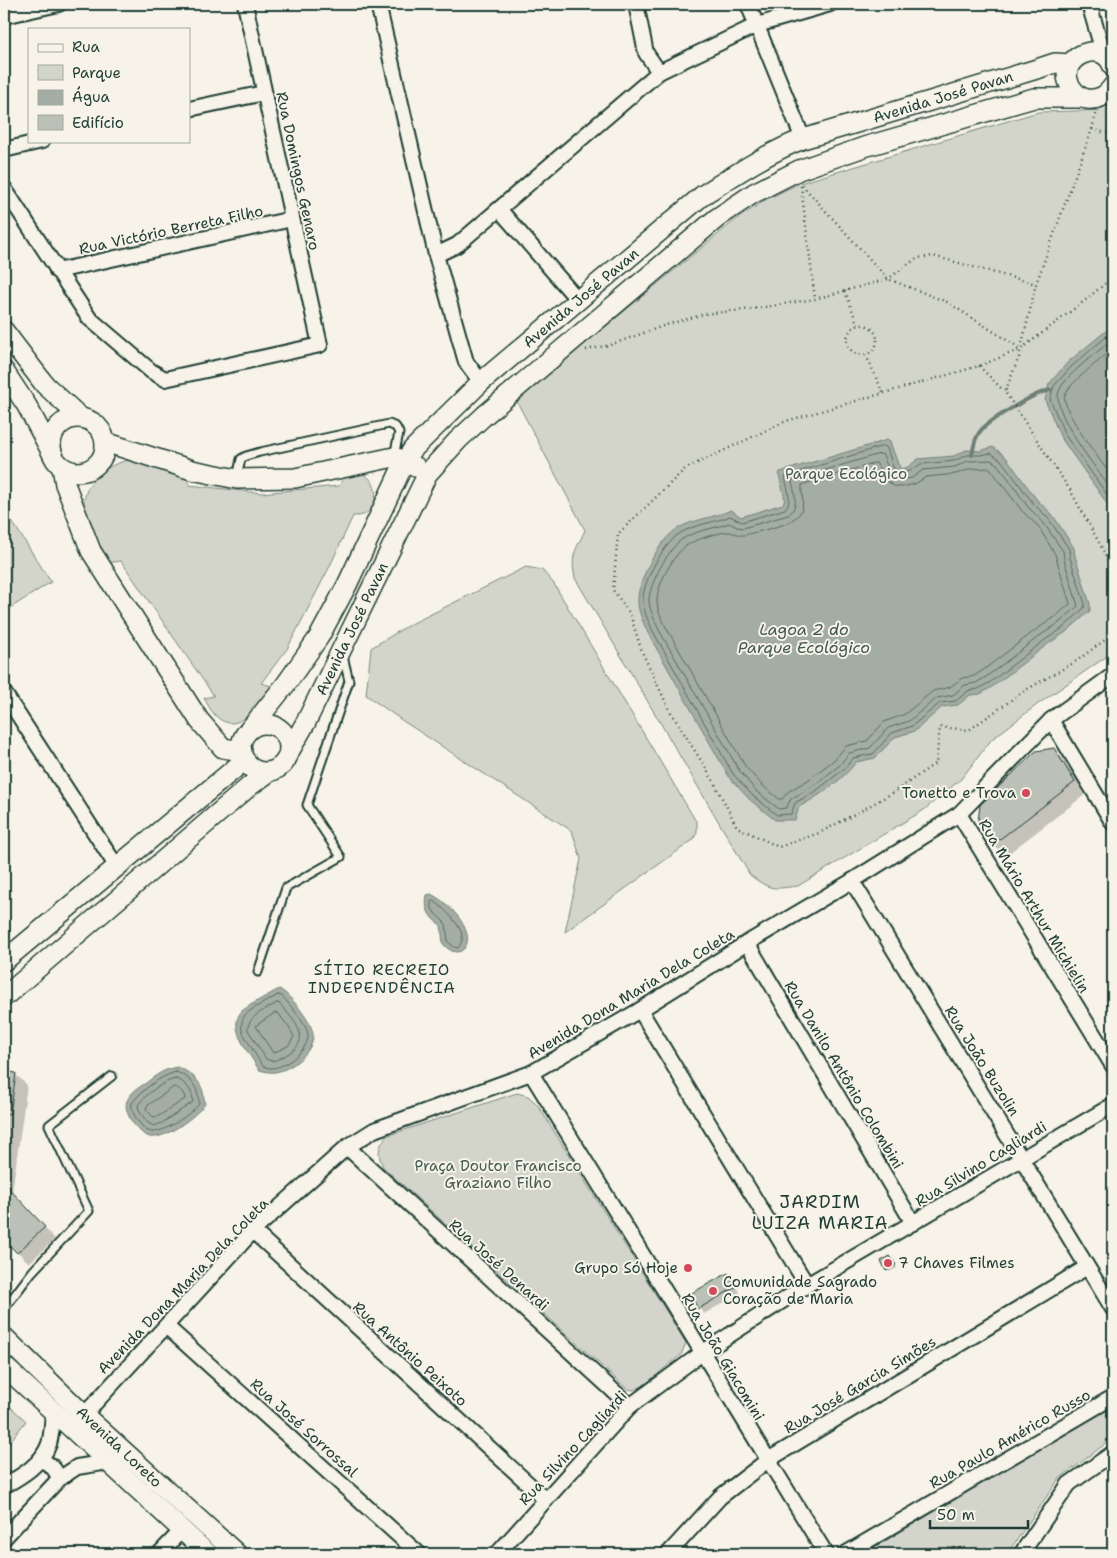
<svg xmlns="http://www.w3.org/2000/svg" width="1117" height="1558" viewBox="0 0 1117 1558" font-family="'Shantell Sans',sans-serif">
  <rect width="100%" height="100%" fill="#f7f3e8"/>
  <filter id="ink" filterUnits="userSpaceOnUse"><feTurbulence type="fractalNoise" baseFrequency=".02" numOctaves="2"/><feDisplacementMap in="SourceGraphic" scale="10" xChannelSelector="R" yChannelSelector="G"/><feConvolveMatrix kernelMatrix="1 2 1 2 8 2 1 2 1" color-interpolation-filters="sRGB"/></filter>
  <g filter="url(#ink)">
    <g fill="#d3d5ca" stroke="#79897f">
      <path d="M1113,110V652L1038,704L992,739L961,779L924,810L798,886C773,889 771,891 750,875L575,578C570,555 576,550 585,530L516,400L734,221L767,199L800,183L1038,112Z"/>
      <path d="M129,460L188,477L189,485L261,493L339,486L347,471C352,472 359,471 363,474C379,481 380,506 365,514C362,516 357,516 353,516L329,568L287,649L261,683L275,687C262,702 237,739 215,715C210,710 207,703 204,698L214,696L121,561L107,563C101,549 83,516 84,502C86,478 109,464 129,460Z"/>
      <polygon points="4,509 51,582 4,612"/>
      <polygon points="526,567 542,570 554,584 697,823 697,832 693,840 565,932 581,859 572,831 403,721 366,695 371,648 409,625"/>
      <path d="M517,1093L528,1096L537,1104L686,1343L681,1355L643,1386L634,1390L627,1389L383,1167C377,1152 378,1149 386,1136Z"/>
      <polygon points="4,1401 26,1421 4,1449"/>
      <polygon points="1113,1406 1113,1438 1059,1479 1007,1554 863,1554"/>
    </g>
    <g fill="#a4ada3" stroke="#6f8077">
      <polygon points="1113,325 1113,512 1061,438 1045,400 1049,384 1068,362"/>
      <path d="M887,440L890,442L898,464L901,469L908,467L918,459L954,456L966,450L980,451L993,447L1005,456L1037,500L1052,514L1074,548L1075,556L1090,604V611L1066,632L1048,644L992,687L980,694L970,695L958,705L942,707L915,731L895,737L875,758L856,762C842,781 819,796 799,807L795,820H775L749,799L729,777L649,635C644,624 637,611 638,599C638,580 660,539 677,529C693,519 714,518 731,510L741,517L783,504L785,499L779,475L780,472Z"/>
      <path d="M431,894C445,901 461,916 466,931C472,946 459,962 443,944L441,925C429,918 424,908 427,895Z"/>
      <path d="M279,989C290,994 312,1022 313,1034C314,1052 291,1070 275,1072C269,1073 265,1071 259,1070C251,1055 226,1027 242,1011C249,1005 270,994 279,989Z"/>
      <path d="M177,1067C188,1071 200,1079 203,1092C204,1096 204,1100 205,1104C196,1116 165,1140 150,1137C139,1135 122,1112 127,1101C130,1093 139,1087 146,1083C156,1075 164,1069 177,1067Z"/>
    </g>
    <g fill="#0003">
      <polygon points="1054,749 1065,761 1086,794 1005,856 993,845 980,821"/>
      <polygon points="4,1072 15,1074 27,1085 12,1193 55,1239 29,1263 4,1238"/>
      <polygon points="892,1260 897,1268 889,1272 887,1270"/>
      <polygon points="728,1275 733,1280 740,1293 704,1314 699,1308"/>
    </g>
    <g fill="none" stroke-linecap="round" stroke-linejoin="round">
      <g stroke="#546a60" stroke-width="1">
        <polyline points="1113,331 1072,366 1054,386 1050,399 1065,435 1113,503"/>
        <path d="M1113,339C1098,352 1069,372 1060,389C1047,409 1101,474 1113,492"/>
        <path d="M1113,349C1102,359 1070,382 1065,395C1060,410 1104,465 1113,478"/>
        <path d="M884,446L887,448L893,467L897,472L901,473L910,471L921,464L954,461L967,455H981L991,453L1001,460L1033,503L1048,518L1069,549L1070,558L1085,604L1084,608L1063,628L1045,640L989,683L978,689L968,691L956,701L940,703L912,726L892,733L873,754L853,758L844,769L816,791L795,803L791,814L777,815L752,795L733,774L654,633C649,622 643,612 643,600C642,582 664,544 679,534C694,524 714,523 730,516L742,522L785,509C793,501 787,488 785,478L786,476Z"/>
        <path d="M880,454L883,455L889,471L894,478L901,480L912,478L923,470L955,467L968,461L991,460L997,464L1008,478L1028,507L1043,522L1063,551L1064,559L1078,606L1059,623L1041,635L986,677L976,683L965,685L953,695L937,698L909,721L888,728L870,748L849,753L840,765L813,786L791,799L786,808L779,809L756,791L739,770L659,630C655,621 650,611 649,601C649,584 668,550 681,540C695,530 714,529 729,523L737,527L743,528L788,515C799,507 795,494 792,482L793,480Z"/>
        <path d="M876,463L887,481L894,486L901,487L915,484L926,477L956,474L970,469L990,468L1022,511L1038,526L1055,554L1070,604L1055,617L1037,629L982,671L974,676L962,678L950,687L933,691L905,714L884,722L867,741L846,746L834,760L808,780L789,791L782,799H779L762,785L745,766L666,627C662,619 657,610 657,601C657,585 673,555 686,546C694,540 716,533 726,532C732,531 738,536 745,535C761,530 796,526 802,509C804,500 801,492 802,485Z"/>
        <path d="M434,901C442,906 462,926 462,936C463,941 461,944 458,948L454,947L448,942L446,924C439,916 431,913 431,902Z"/>
        <path d="M278,995L282,996C290,1005 306,1023 308,1034C310,1051 278,1075 263,1066C261,1064 243,1034 242,1030C241,1025 242,1019 245,1015C250,1009 270,1000 278,995Z"/>
        <path d="M277,1003L280,1004C295,1022 315,1041 284,1056C278,1059 273,1063 266,1059L248,1030C247,1016 267,1009 277,1003Z"/>
        <polygon points="275,1013 278,1013 290,1029 294,1037 288,1046 273,1053 256,1026"/>
        <path d="M176,1072C191,1077 199,1088 199,1104C192,1113 165,1132 153,1132C146,1132 142,1126 138,1121C134,1115 131,1110 132,1103C142,1090 160,1076 176,1072Z"/>
        <path d="M176,1079C186,1082 193,1091 193,1102L162,1123L154,1126L148,1123L139,1111L138,1105C146,1094 163,1081 176,1079Z"/>
        <path d="M174,1087C179,1087 185,1094 185,1099L159,1116L153,1117L146,1109L147,1106Z"/>
      </g>
      <path stroke="#6f8077" stroke-width="4" d="M972,455C974,446 975,436 982,429C992,419 1037,391 1051,390"/>
    </g>
    <g fill="#bbc1b6" stroke="#1f3d34">
      <polygon points="1054,748 1075,782 992,845 978,821 980,805 1036,751"/>
      <polygon points="4,1071 16,1073 10,1114 4,1113"/>
      <polygon points="4,1183 45,1227 17,1253 4,1240"/>
      <polygon points="890,1256 896,1265 886,1271 881,1261"/>
      <polygon points="728,1273 736,1287 698,1309 690,1294"/>
    </g>
    <g fill="none" stroke-linecap="round" stroke-linejoin="round">
      <g stroke="#1f3d34" stroke-width="11">
        <g id="lane">
          <polyline points="237,478 241,459 246,456 260,452 389,424 396,427 399,433 394,456"/>
          <polyline points="258,972 286,888 341,857 307,805 349,681 343,656"/>
          <polyline points="4,1309 32,1272 89,1211 49,1125 112,1076"/>
        </g>
      </g>
      <g stroke="#1f3d34" stroke-width="18">
        <g id="street">
          <polyline points="378,4 436,255 466,362 481,382"/>
          <polyline points="636,4 646,53 659,72"/>
          <polyline points="748,4 803,139"/>
          <polyline points="1089,4 1104,55"/>
          <polyline points="4,16 59,4"/>
          <polyline points="189,109 264,93"/>
          <polyline points="4,150 42,141"/>
          <polyline points="4,188 89,318 151,371 165,379 320,345 245,4"/>
          <polyline points="499,209 578,300"/>
          <polyline points="436,255 457,245 659,72 757,25 830,4"/>
          <polyline points="57,271 292,219"/>
          <polyline points="4,693 117,867"/>
          <polyline points="1051,720 1113,823"/>
          <polyline points="959,814 1113,1066"/>
          <polyline points="852,881 1113,1309"/>
          <polyline points="747,943 913,1223"/>
          <polyline points="640,1010 807,1285"/>
          <polyline points="531,1073 826,1554"/>
          <polyline points="347,1147 630,1406"/>
          <polyline points="253,1231 546,1500"/>
          <polyline points="166,1326 419,1554"/>
          <polyline points="84,1415 253,1231 347,1147 374,1130 531,1073 640,1010 747,943 852,881 959,814 1051,720 1113,675"/>
          <path d="M40,1460C51,1464 55,1468 59,1479"/>
          <path d="M4,1486C22,1476 42,1464 49,1444C52,1434 52,1422 53,1412"/>
          <polyline points="4,1538 59,1479 77,1467 108,1462"/>
          <polyline points="159,1554 182,1530"/>
          <polyline points="497,1554 630,1406 702,1353 807,1285 1113,1105"/>
          <polyline points="668,1554 720,1497 768,1460 1087,1267"/>
          <polyline points="845,1554 1113,1397"/>
          <polyline points="1021,1554 1069,1484 1113,1453"/>
        </g>
      </g>
      <g stroke="#1f3d34" stroke-width="22">
        <g id="secondary">
          <path d="M1113,67C1103,35 1053,59 1071,87C1075,93 1080,98 1087,99C1099,100 1106,96 1113,86"/>
          <polyline points="4,331 45,385 81,418"/>
          <polyline points="4,371 27,406 52,453"/>
          <circle cx="78" cy="445" r="27"/>
          <polyline points="105,442 192,470 237,479 295,478 394,457 416,467"/>
          <polyline points="62,467 65,484 91,551 199,720 223,748 242,751"/>
          <circle cx="265" cy="748" r="24"/>
          <path d="M250,729L286,684L319,637L347,585L405,461L413,449L481,382L703,195C736,174 767,153 803,139L1037,69L1055,63L1070,64"/>
          <polyline points="289,752 306,722 428,473 458,440 485,415 717,218 754,193 799,170 864,147 1034,98 1083,98"/>
          <polyline points="4,961 245,760"/>
          <polyline points="4,997 251,785 269,772"/>
          <polyline points="4,1337 84,1415 237,1554"/>
          <polyline points="4,1366 208,1554"/>
        </g>
      </g>
      <g stroke="#1f3d34" stroke-width="2.5" stroke-dasharray="1 4" stroke-linecap="butt">
        <polyline points="1096,114 1092,129 1036,284 1019,357 1005,392 1070,490 1102,548 1113,573"/>
        <polyline points="1092,129 1113,135"/>
        <polyline points="802,185 888,279 947,302 1021,349"/>
        <polyline points="801,186 815,299"/>
        <polyline points="1113,277 1083,302 1021,349 979,366 786,421 685,469 618,534 613,590 630,614 642,652 669,709 713,780 737,827 779,847 819,833 857,813 894,792 936,763 940,727 969,730 1024,691 1075,662 1113,634"/>
        <polyline points="845,291 858,326"/>
        <circle cx="862" cy="340" r="15"/>
        <polyline points="586,350 610,345 666,325 704,314 752,309 815,299 888,279 917,258 933,256 1036,284"/>
        <polyline points="866,355 883,393"/>
        <polyline points="979,366 1005,392"/>
      </g>
      <use href="#lane" stroke="#f7f3e8" stroke-width="7"/>
      <use href="#street" stroke="#f7f3e8" stroke-width="14"/>
      <use href="#secondary" stroke="#f7f3e8" stroke-width="19"/>
    </g>
  </g>
  <g fill="#d1495b" stroke="#f7f3e8" stroke-width="2">
    <circle cx="1026" cy="793" r="5"/>
    <circle cx="888" cy="1263" r="5"/>
    <circle cx="688" cy="1268" r="5"/>
    <circle cx="713" cy="1291" r="5"/>
  </g>
  <g text-anchor="middle" dominant-baseline="central" stroke-width="4" stroke-linejoin="round" paint-order="stroke">
    <g font-size="15" fill="#1f3d34" stroke="#f7f3e8">
      <text transform="translate(943 97) rotate(-17)">Avenida José Pavan</text>
      <text transform="translate(298 171) rotate(78)">Rua Domingos Genaro</text>
      <text transform="translate(171 230) rotate(-12)">Rua Victório Berreta Filho</text>
      <text transform="translate(581 298) rotate(-40)">Avenida José Pavan</text>
      <text transform="translate(352 629) rotate(-64)">Avenida José Pavan</text>
      <text transform="translate(1034 906) rotate(59)">Rua Mário Arthur Michielin</text>
      <text transform="translate(631 994) rotate(-31)">Avenida Dona Maria Dela Coleta</text>
      <text transform="translate(982 1061) rotate(58)">Rua João Buzolin</text>
      <text transform="translate(844 1075) rotate(59)">Rua Danilo Antônio Colombini</text>
      <text transform="translate(981 1164) rotate(-31)">Rua Silvino Cagliardi</text>
      <text transform="translate(499 1265) rotate(42)">Rua José Denardi</text>
      <text transform="translate(183 1286) rotate(-46)">Avenida Dona Maria Dela Coleta</text>
      <text transform="translate(410 1354) rotate(42)">Rua Antônio Peixoto</text>
      <text transform="translate(723 1357) rotate(59)">Rua João Giacomini</text>
      <text transform="translate(860 1385) rotate(-31)">Rua José Garcia Simões</text>
      <text transform="translate(304 1428) rotate(42)">Rua José Sorrossal</text>
      <text transform="translate(1010 1439) rotate(-30)">Rua Paulo Américo Russo</text>
      <text transform="translate(119 1447) rotate(43)">Avenida Loreto</text>
      <text transform="translate(573 1448) rotate(-47)">Rua Silvino Cagliardi</text>
    </g>
    <g font-size="15" fill="#435b52" stroke="#f7f3e8">
      <text x="846" y="474">Parque Ecológico</text>
      <text x="498" y="1166">Praça Doutor Francisco<tspan x="498" dy="17">Graziano Filho</tspan></text>
    </g>
    <g font-size="15" fill="#1f3d34" stroke="#f7f3e8" text-anchor="end">
      <text x="1016" y="793">Tonetto e Trova</text>
      <text x="898" y="1263" text-anchor="start">7 Chaves Filmes</text>
      <text x="678" y="1268">Grupo Só Hoje</text>
      <text x="723" y="1282" text-anchor="start">Comunidade Sagrado<tspan x="723" dy="17">Coração de Maria</tspan></text>
    </g>
    <g font-size="16" font-style="italic" fill="#405950" stroke="#f7f3e8">
      <text x="804" y="629">Lagoa 2 do<tspan x="804" dy="18">Parque Ecológico</tspan></text>
    </g>
    <g font-size="16" letter-spacing="1" fill="#1f3d34" stroke="#f7f3e8">
      <text x="382" y="969">SÍTIO RECREIO<tspan x="382" dy="18">INDEPENDÊNCIA</tspan></text>
    </g>
    <g font-size="18" letter-spacing="1" fill="#1f3d34" stroke="#f7f3e8">
      <text x="820" y="1202">JARDIM<tspan x="820" dy="21">LUIZA MARIA</tspan></text>
    </g>
  </g>
  <rect width="1117" height="1558" fill="none" stroke="#f7f3e8" stroke-width="20"/>
  <rect x="10" y="10" width="1097" height="1538" fill="none" stroke="#1f3d34" stroke-width="2" filter="url(#ink)"/>
  <rect x="28" y="28" width="162" height="115" fill="#f7f3e8" stroke="#a1aaa0"/>
  <rect x="38" y="44" width="25" height="8" fill="#f7f3e8" stroke="#a1aaa0"/>
  <text x="72" y="52" font-size="15" fill="#1f3d34">Rua</text>
  <rect x="38" y="65" width="25" height="15" fill="#d3d5ca" stroke="#a1aaa0"/>
  <text x="72" y="78" font-size="15" fill="#1f3d34">Parque</text>
  <rect x="38" y="90" width="25" height="15" fill="#a4ada3" stroke="#a1aaa0"/>
  <text x="72" y="102" font-size="15" fill="#1f3d34">Água</text>
  <rect x="38" y="115" width="25" height="15" fill="#bbc1b6" stroke="#a1aaa0"/>
  <text x="72" y="128" font-size="15" fill="#1f3d34">Edifício</text>
  <path d="M930 1520v8h98v-8" fill="none" stroke="#1f3d34" stroke-width="2.5"/>
  <text x="937" y="1520" font-size="15" fill="#1f3d34" stroke="#f7f3e8" stroke-width="4" paint-order="stroke">50 m</text>
</svg>
